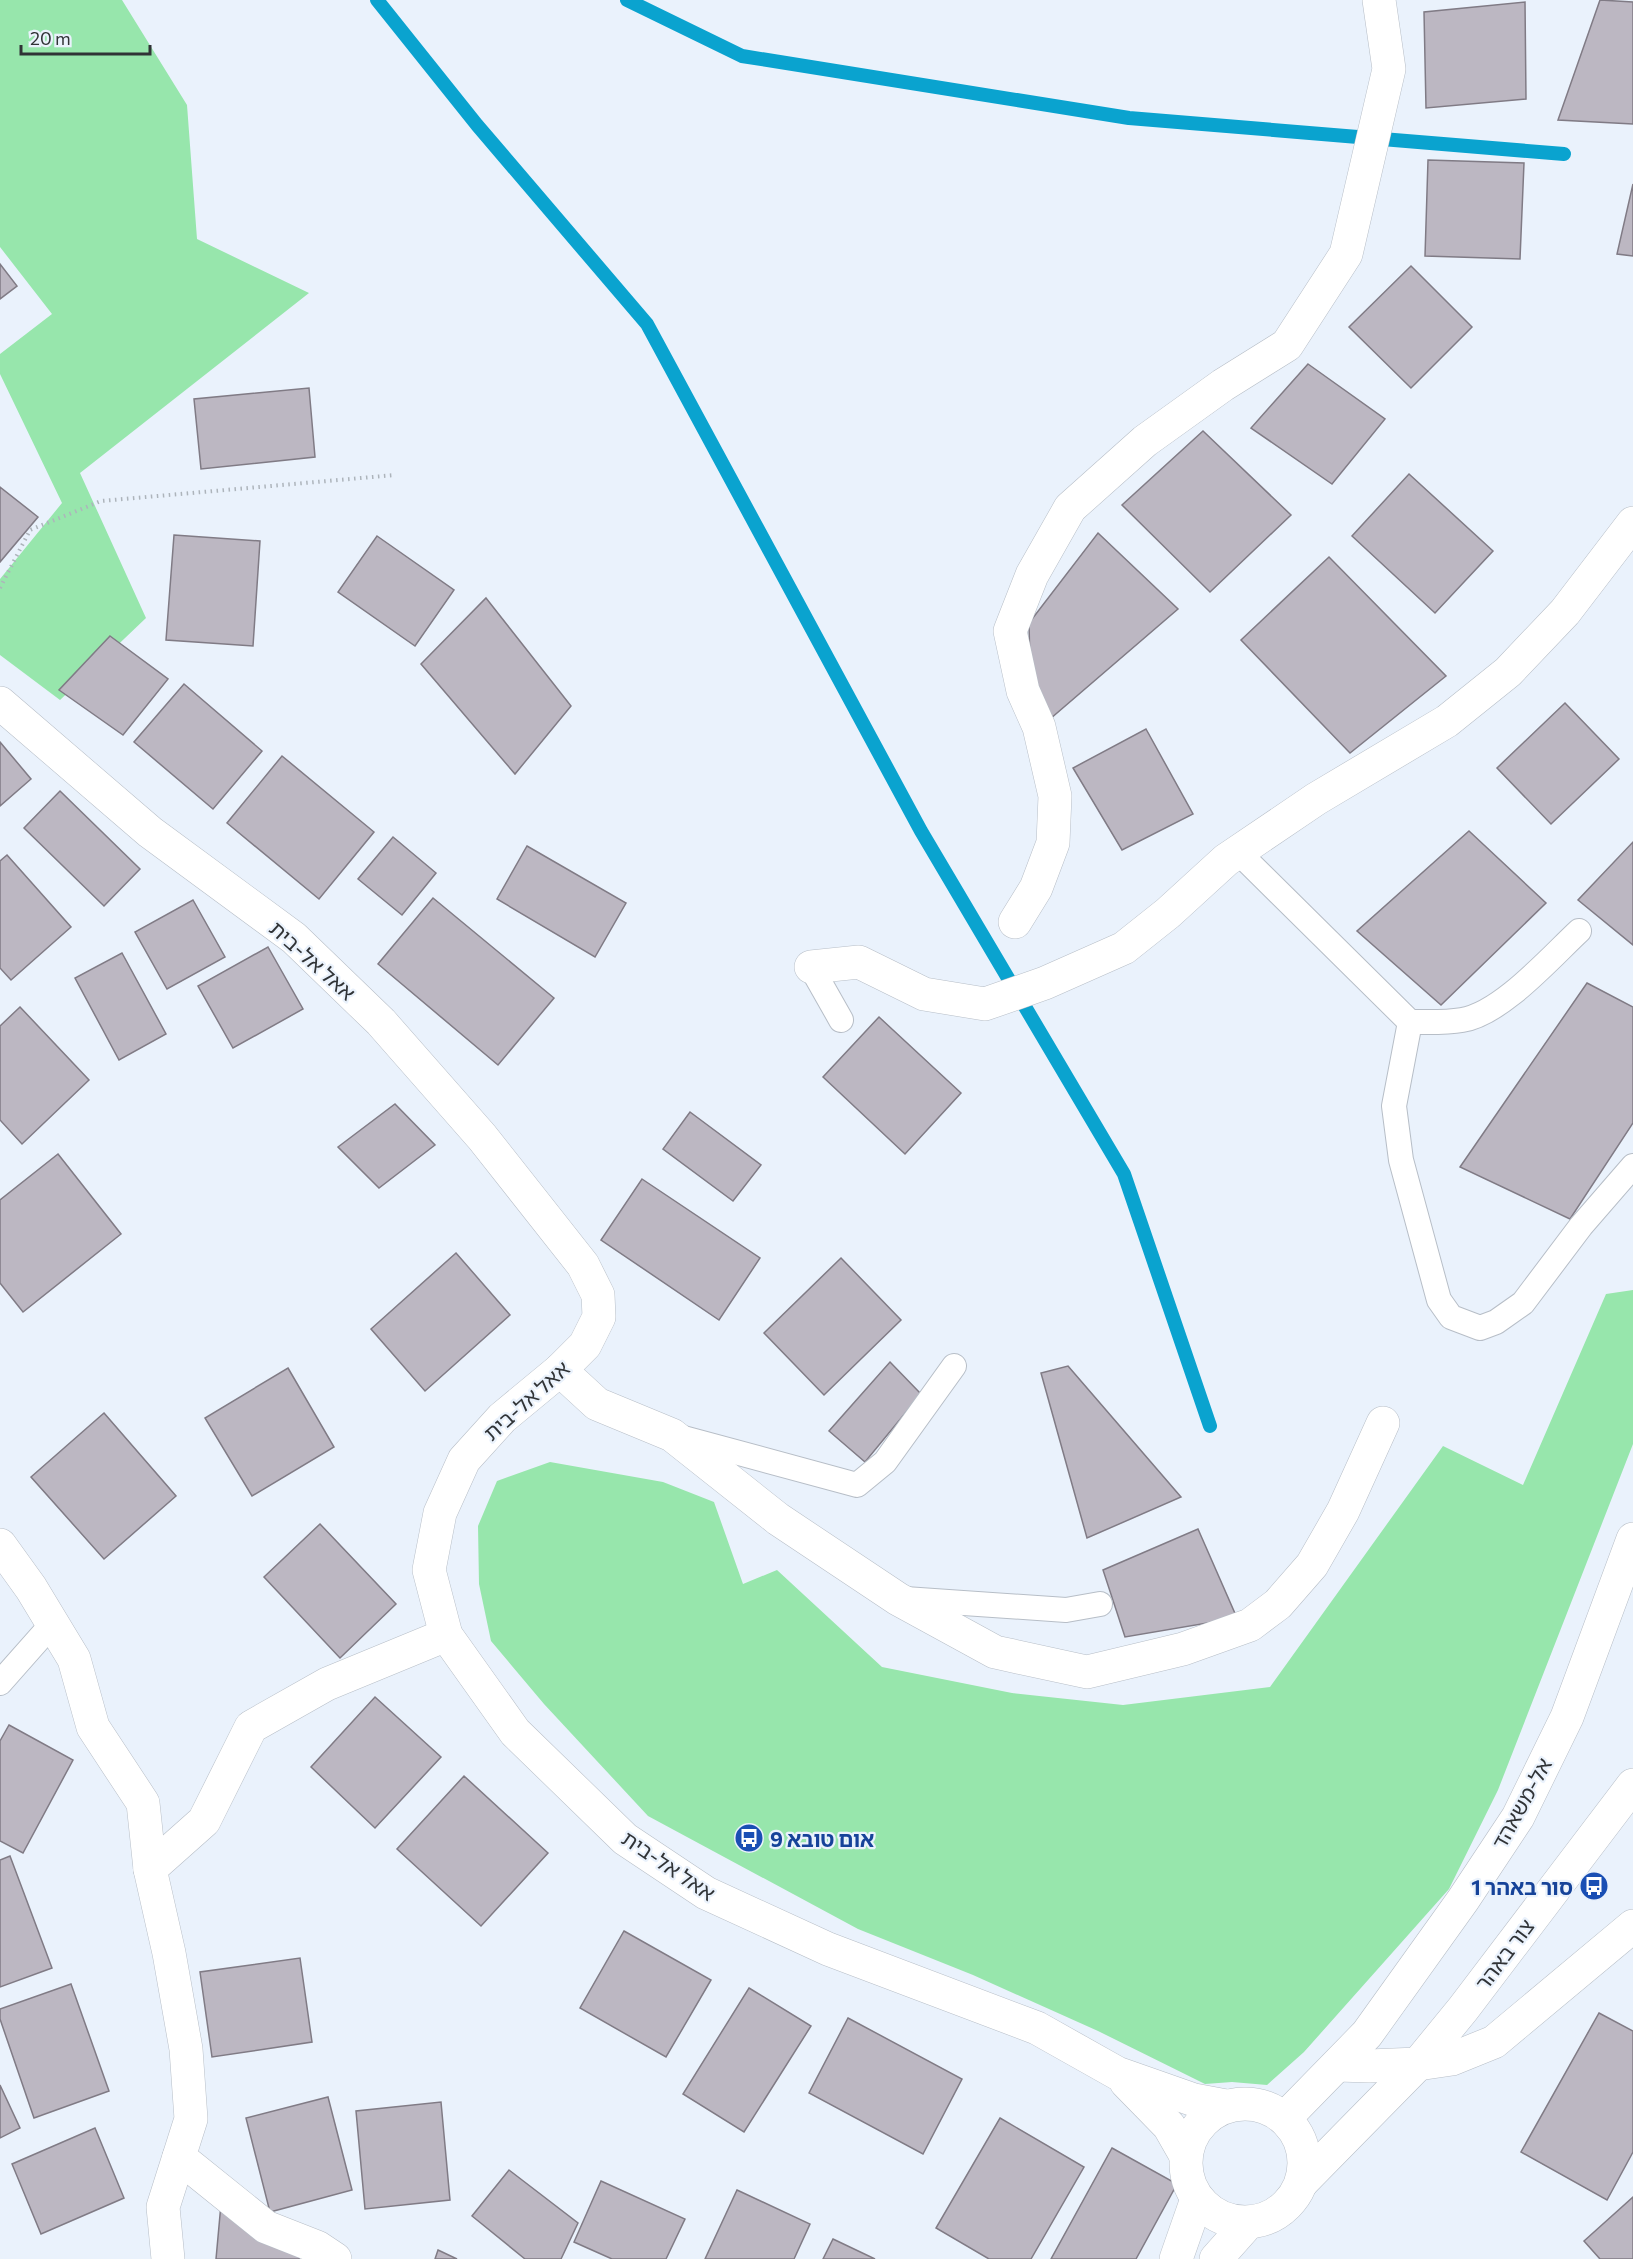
<svg xmlns="http://www.w3.org/2000/svg" width="1633" height="2259" viewBox="0 0 1633 2259" font-family="Commissioner,'Noto Sans Hebrew',sans-serif">
  <rect width="100%" height="100%" fill="#eaf2fc"/>
  <g fill="#97e6ac">
    <polygon points="0,0 122,0 187,105 197,239 309,293 80,473 146,618 60,700 0,655 0,579 62,503 0,374 0,354 52,314 0,247"/>
    <polygon points="1633,1290 1633,1444 1498,1790 1449,1889 1304,2052 1267,2085 1232,2082 1205,2084 1098,2031 973,1975 858,1929 648,1816 544,1704 491,1641 479,1584 478,1526 497,1481 550,1462 663,1482 714,1502 743,1584 777,1570 882,1667 1012,1693 1123,1705 1270,1687 1443,1446 1523,1485 1606,1294"/>
  </g>
  <g fill="none" stroke-linecap="round" stroke-linejoin="round">
    <g stroke="#0aa3cf" stroke-width="14">
      <polyline points="377,0 477,125 647,324 921,831 1124,1174 1210,1426"/>
      <polyline points="627,0 742,56 1129,118 1564,154"/>
    </g>
  </g>
  <g fill="#bcb7c2" stroke="#807b85" stroke-width="1.5">
    <polygon points="1600,0 1633,2 1633,124 1558,120"/>
    <polygon points="1525,2 1526,99 1426,108 1424,12"/>
    <polygon points="1428,160 1524,163 1520,259 1425,256"/>
    <polygon points="1633,184 1633,256 1617,254"/>
    <polygon points="0,264 17,286 0,299"/>
    <polygon points="1411,266 1472,327 1411,388 1349,327"/>
    <polygon points="1308,364 1385,419 1332,484 1251,428"/>
    <polygon points="309,388 315,457 201,469 194,399"/>
    <polygon points="1203,431 1291,515 1210,592 1122,505"/>
    <polygon points="1409,474 1493,551 1435,613 1352,536"/>
    <polygon points="0,487 38,517 0,562"/>
    <polygon points="1098,533 1178,609 1050,719 1030,666 1029,623"/>
    <polygon points="174,535 260,541 253,646 166,640"/>
    <polygon points="377,536 454,590 415,646 338,592"/>
    <polygon points="1329,557 1446,676 1350,753 1241,640"/>
    <polygon points="486,598 571,706 515,774 421,664"/>
    <polygon points="110,636 168,679 123,735 59,690"/>
    <polygon points="184,684 262,751 213,809 134,742"/>
    <polygon points="1565,703 1619,759 1551,824 1497,768"/>
    <polygon points="1146,729 1193,814 1122,850 1073,768"/>
    <polygon points="0,742 31,779 0,806"/>
    <polygon points="282,756 374,832 319,899 227,823"/>
    <polygon points="60,791 140,869 104,906 24,828"/>
    <polygon points="1469,831 1546,903 1441,1005 1357,931"/>
    <polygon points="393,837 436,873 402,915 358,879"/>
    <polygon points="1633,842 1633,945 1578,900"/>
    <polygon points="527,846 626,903 595,957 497,899"/>
    <polygon points="7,855 71,927 11,980 0,968 0,861"/>
    <polygon points="433,898 554,998 498,1065 378,964"/>
    <polygon points="193,900 225,957 167,989 135,932"/>
    <polygon points="268,947 303,1009 233,1048 198,986"/>
    <polygon points="122,953 166,1034 119,1060 75,978"/>
    <polygon points="1587,983 1633,1007 1633,1123 1570,1219 1460,1167"/>
    <polygon points="20,1007 89,1080 22,1144 0,1120 0,1026"/>
    <polygon points="879,1017 961,1093 905,1154 823,1077"/>
    <polygon points="395,1104 435,1145 379,1188 338,1147"/>
    <polygon points="690,1112 761,1165 733,1201 663,1149"/>
    <polygon points="58,1154 121,1234 23,1312 0,1283 0,1200"/>
    <polygon points="642,1179 760,1258 719,1320 601,1240"/>
    <polygon points="456,1253 510,1315 425,1391 371,1329"/>
    <polygon points="841,1258 901,1320 824,1395 764,1333"/>
    <polygon points="890,1362 921,1394 865,1462 829,1431"/>
    <polygon points="1068,1366 1181,1497 1087,1538 1041,1373"/>
    <polygon points="288,1368 334,1447 252,1496 205,1418"/>
    <polygon points="104,1413 176,1496 104,1559 31,1477"/>
    <polygon points="320,1524 396,1604 340,1658 264,1577"/>
    <polygon points="1198,1529 1237,1618 1125,1637 1103,1570"/>
    <polygon points="375,1697 441,1757 375,1828 311,1767"/>
    <polygon points="9,1725 73,1760 23,1853 0,1841 0,1741"/>
    <polygon points="464,1776 548,1853 481,1926 397,1849"/>
    <polygon points="10,1856 52,1968 0,1987 0,1860"/>
    <polygon points="624,1931 711,1980 666,2057 580,2008"/>
    <polygon points="300,1958 312,2042 212,2057 200,1972"/>
    <polygon points="71,1984 109,2091 34,2118 0,2019 0,2009"/>
    <polygon points="749,1988 811,2026 744,2132 683,2094"/>
    <polygon points="1599,2013 1633,2031 1633,2152 1607,2200 1521,2152"/>
    <polygon points="848,2018 962,2079 923,2154 809,2093"/>
    <polygon points="0,2085 20,2128 0,2138"/>
    <polygon points="328,2097 352,2190 270,2212 246,2118"/>
    <polygon points="441,2102 450,2200 365,2209 356,2111"/>
    <polygon points="1000,2118 1084,2167 1031,2259 989,2259 936,2228"/>
    <polygon points="95,2128 124,2198 41,2234 12,2164"/>
    <polygon points="1112,2148 1177,2184 1136,2259 1051,2259"/>
    <polygon points="509,2170 578,2223 561,2259 525,2259 472,2216"/>
    <polygon points="601,2181 685,2219 666,2259 612,2259 574,2242"/>
    <polygon points="737,2190 810,2224 794,2259 705,2259"/>
    <polygon points="1633,2197 1633,2259 1600,2259 1584,2241"/>
    <polygon points="221,2204 303,2249 299,2259 216,2259"/>
    <polygon points="833,2239 875,2259 823,2259"/>
    <polygon points="438,2250 457,2259 435,2259"/>
  </g>
  <g fill="none" stroke-linecap="round" stroke-linejoin="round">
    <g stroke="#b7bec7" stroke-width="26">
      <g id="lane">
        <path d="M1238,852L1410,1022C1427,1022 1445,1023 1462,1020C1501,1014 1550,958 1579,931"/>
        <polyline points="811,967 841,1020"/>
        <polyline points="1410,1022 1394,1106 1401,1160 1439,1300 1451,1317 1480,1328 1496,1322 1523,1303 1581,1226 1633,1166"/>
        <polyline points="680,1437 857,1485 885,1462 954,1366"/>
        <polyline points="905,1599 1066,1610 1100,1604"/>
        <polyline points="0,1683 53,1623"/>
      </g>
    </g>
    <g stroke="#b7bec7" stroke-width="34">
      <g id="street">
        <polyline points="1015,922 1036,888 1053,843 1055,796 1039,727 1023,691 1010,631 1032,575 1070,508 1145,441 1223,385 1287,345 1346,254 1389,69 1379,0"/>
        <polyline points="811,967 859,962 924,994 985,1004 1045,983 1124,948 1168,913 1226,860 1316,799 1447,721 1508,672 1565,612 1633,523"/>
        <polyline points="560,1370 597,1404 672,1435 778,1519 898,1599 995,1652 1087,1672 1183,1649 1250,1625 1278,1604 1312,1565 1343,1511 1383,1423"/>
        <polyline points="0,1545 31,1588 74,1659 93,1727 143,1803 150,1869"/>
        <polyline points="1418,2064 1452,2059 1494,2042 1633,1926"/>
        <polyline points="179,2157 266,2227 317,2247 335,2259"/>
        <polyline points="168,2259 163,2207 191,2119 186,2049 169,1953 150,1869 204,1821 251,1727 327,1684 446,1635"/>
      </g>
    </g>
    <g stroke="#b7bec7" stroke-width="34">
      <g id="secondary">
        <polyline points="0,703 150,832 294,938 381,1022 482,1137 583,1265 598,1295 599,1317 585,1345 560,1370 502,1418 464,1460 440,1513 429,1570 446,1635 515,1732 625,1839 706,1893 828,1949 1037,2028 1117,2073 1194,2100 1226,2106"/>
        <polyline points="1338,2065 1369,2066 1418,2064"/>
        <polyline points="1126,2082 1169,2126 1185,2154"/>
        <circle cx="1245" cy="2163" r="59"/>
        <polyline points="1285,2118 1367,2034 1463,1900 1518,1817 1567,1717 1633,1539"/>
        <polyline points="1301,2183 1418,2064 1463,2009 1633,1785"/>
        <polyline points="1176,2259 1197,2199"/>
        <polyline points="1216,2259 1248,2223"/>
      </g>
    </g>
    <polyline stroke="#adb4bb" stroke-width="4" stroke-dasharray="1.5 4.5" stroke-linecap="butt" points="0,588 30,530 101,501 395,475"/>
    <use href="#lane" stroke="#fff" stroke-width="24"/>
    <use href="#street" stroke="#fff" stroke-width="33"/>
    <use href="#secondary" stroke="#fff" stroke-width="33"/>
  </g>
  <defs>
    <g id="bus-disc" transform="scale(1.5)"><circle r="9.5" fill="#1a4fb4" stroke="#eaf2fc"/><path d="M-5-6H5V4H4V6H2V4H-2V6H-4V4H-5ZM-3.5-4V0h7V-4ZM-3.5 1.2v1.5H-2V1.2ZM2 1.2v1.5H3.5V1.2Z" fill="#fff"/></g>
  </defs>
  <g fill-rule="evenodd">
    <use href="#bus-disc" x="749" y="1838"/>
    <use href="#bus-disc" x="1594" y="1886"/>
  </g>
  <g text-anchor="middle" dominant-baseline="central" stroke-width="4.5" stroke-linejoin="round" paint-order="stroke">
    <g font-size="21" fill="#303336" stroke="#eaf2fc">
      <text transform="translate(313 960) rotate(42)">אאל אל-בית</text>
      <text transform="translate(526 1400) rotate(-42)">אאל אל-בית</text>
      <text transform="translate(1521 1803) rotate(-61)">אל-משאהד</text>
      <text transform="translate(669 1865) rotate(34)">אאל אל-בית</text>
      <text transform="translate(1504 1954) rotate(-53)">צור באהר</text>
    </g>
    <g font-size="21" font-weight="bold" fill="#164399" stroke="#eaf2fc" text-anchor="start">
      <text x="770" y="1838">אום טובא 9</text>
      <text x="1573" y="1886" text-anchor="end">סור באהר 1</text>
    </g>
  </g>
  <path d="M21 45v9h129v-9" fill="none" stroke="#303336" stroke-width="3"/>
  <text x="30" y="45" font-size="18" fill="#303336" stroke="#eaf2fc" stroke-width="4.5" paint-order="stroke">20 m</text>
</svg>
